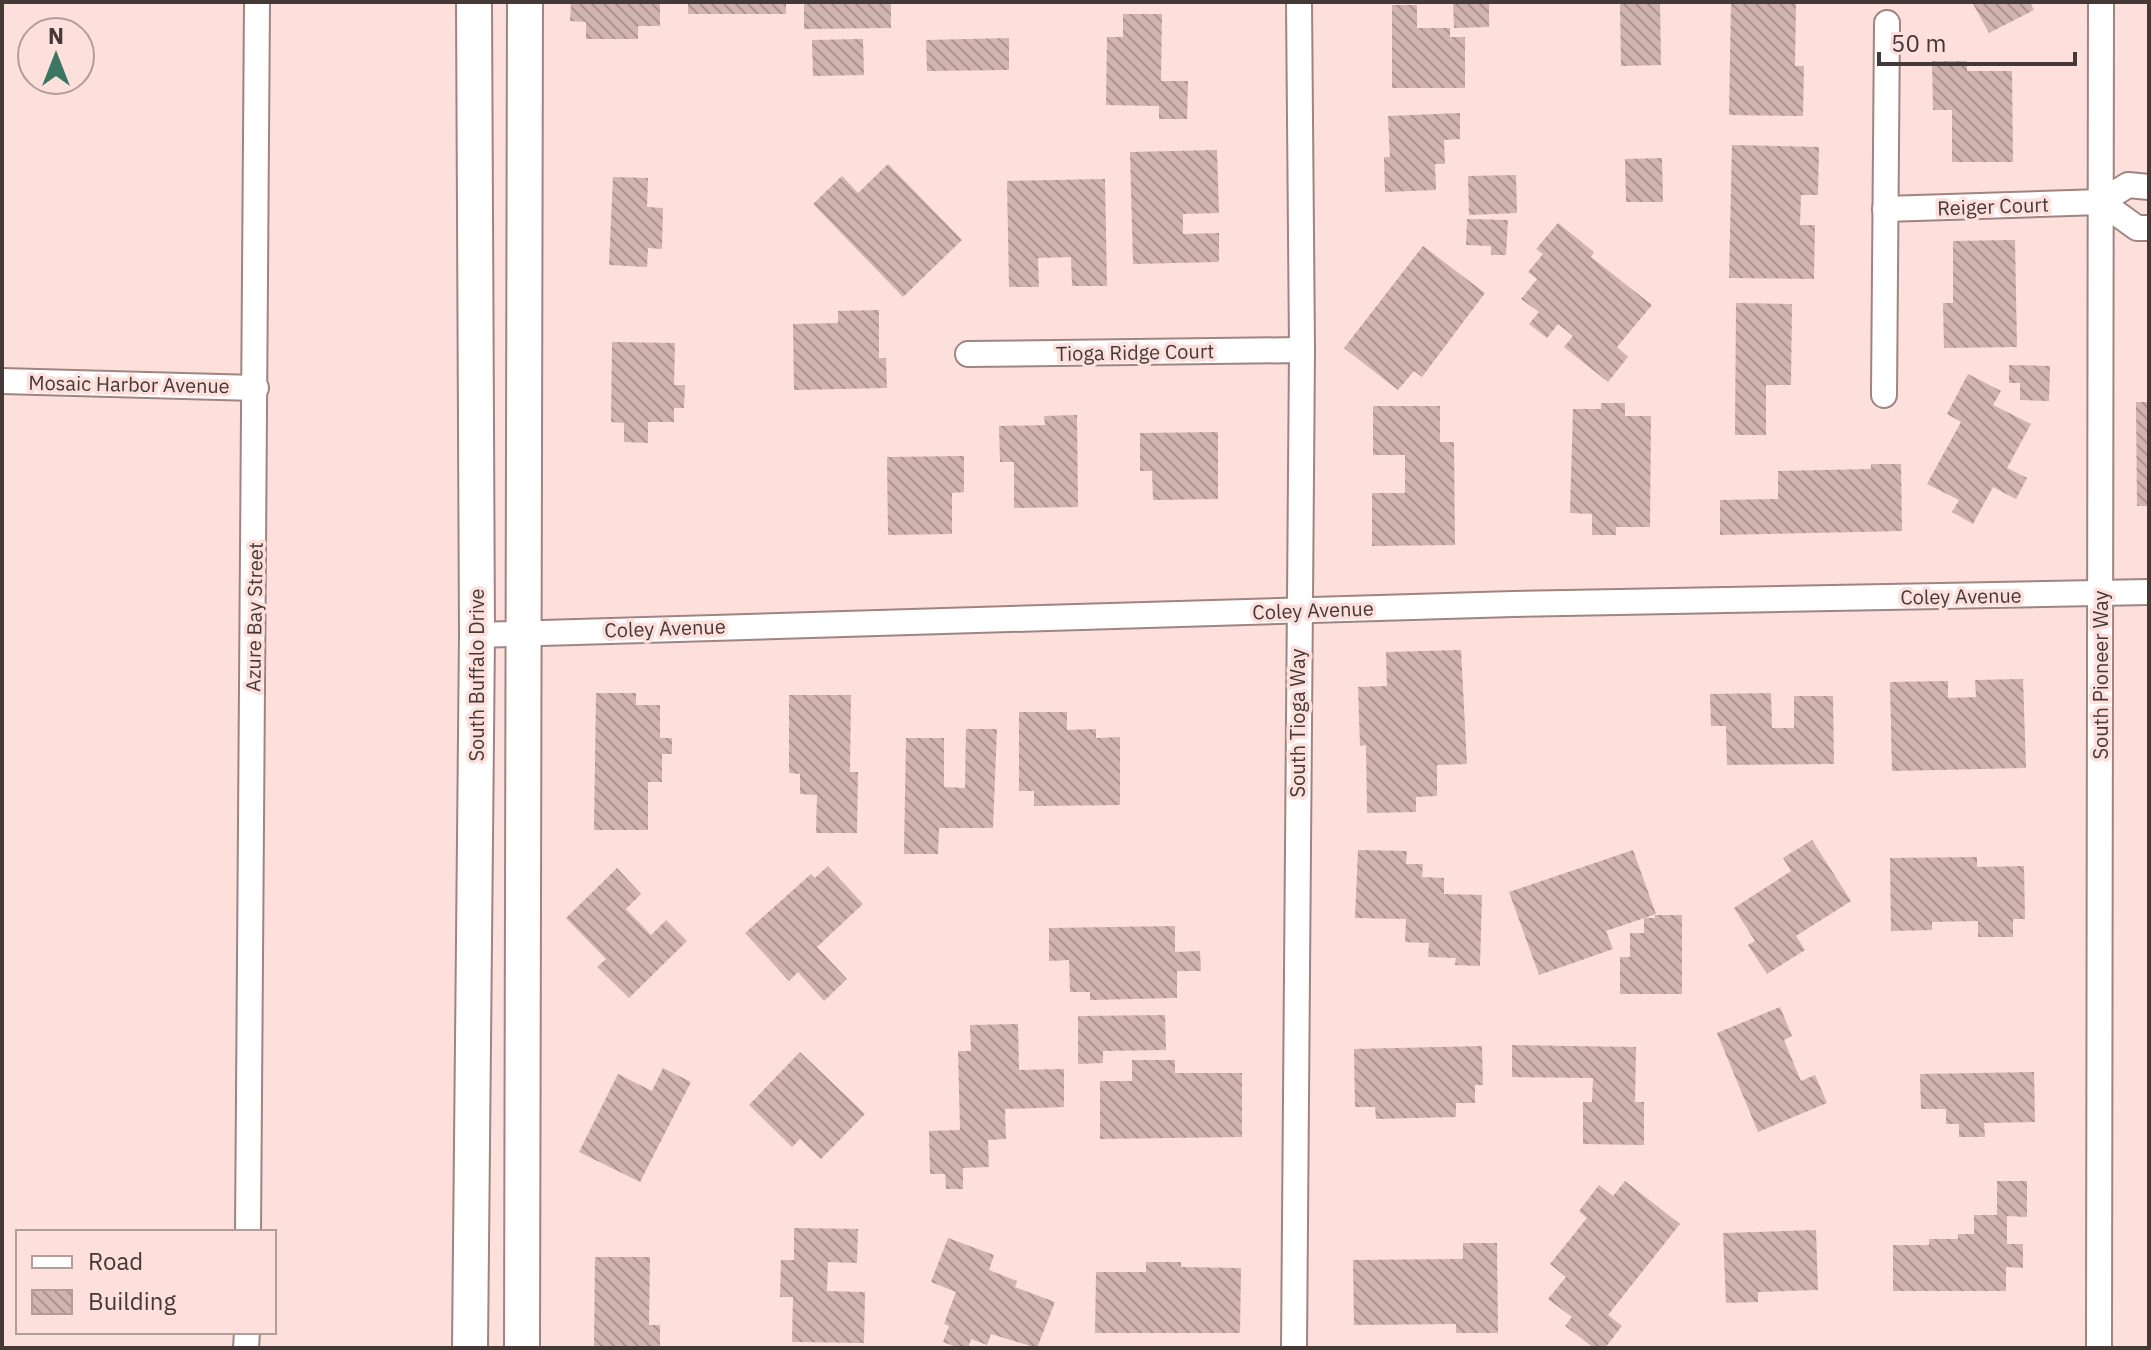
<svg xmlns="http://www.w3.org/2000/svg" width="2151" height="1350" viewBox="0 0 2151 1350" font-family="'IBM Plex Sans',sans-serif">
  <defs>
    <pattern id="building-back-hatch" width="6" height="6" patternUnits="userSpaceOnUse" patternTransform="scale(2)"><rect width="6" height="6" fill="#d1b4b0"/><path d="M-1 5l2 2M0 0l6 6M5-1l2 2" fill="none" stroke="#ab9390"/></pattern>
  </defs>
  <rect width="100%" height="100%" fill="#fddfdb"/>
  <g fill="url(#building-back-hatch)">
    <polygon points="571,2 660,2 660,26 638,26 638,39 586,39 586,22 570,21"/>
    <rect x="688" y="2" width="98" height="12"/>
    <polygon points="804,2 891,2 891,28 804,29"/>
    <polygon points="1453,2 1489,2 1489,27 1454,28"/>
    <polygon points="1620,2 1660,2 1661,65 1621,66"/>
    <polygon points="1731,2 1796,2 1795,66 1804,66 1803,116 1729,115"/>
    <polygon points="1972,2 2030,2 2034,10 1989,33"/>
    <polygon points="1392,5 1417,5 1417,28 1450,28 1450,37 1465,37 1465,88 1392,88"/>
    <polygon points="1123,14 1162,14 1161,81 1188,81 1187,119 1159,119 1159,106 1106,105 1107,37 1123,37"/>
    <polygon points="1009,38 1009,70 927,71 926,40"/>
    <polygon points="863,39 864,75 813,76 812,40"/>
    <polygon points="1932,61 1967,61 1967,71 2012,71 2013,162 1952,162 1952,110 1933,110"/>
    <polygon points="1460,113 1460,139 1444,140 1445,164 1435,164 1436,190 1385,192 1384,157 1390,157 1388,116"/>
    <polygon points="1732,145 1819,147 1818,195 1801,195 1800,225 1815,225 1814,279 1729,278"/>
    <polygon points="1217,150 1219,213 1183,214 1183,234 1219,233 1219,262 1133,264 1130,152"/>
    <polygon points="1662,158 1663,202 1626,202 1625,159"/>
    <polygon points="888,164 962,240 903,297 813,204 842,176 858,193"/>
    <polygon points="1516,175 1517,213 1469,215 1468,176"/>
    <polygon points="613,177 648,178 647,207 663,208 662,249 648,248 647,267 609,265"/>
    <polygon points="1105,179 1107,286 1072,286 1071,257 1038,258 1039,287 1009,287 1007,181"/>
    <polygon points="1467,219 1508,220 1506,255 1491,255 1491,246 1466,245"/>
    <polygon points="1558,223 1594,252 1591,257 1652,305 1617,347 1628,357 1608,382 1564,347 1573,336 1558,324 1547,338 1529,324 1539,312 1521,299 1537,279 1528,272 1543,254 1536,249"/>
    <polygon points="2015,240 2017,347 1944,348 1943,303 1953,303 1953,241"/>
    <polygon points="1423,246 1485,293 1422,377 1414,371 1398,390 1344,348"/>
    <polygon points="1736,303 1792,304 1791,385 1766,385 1766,435 1735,435"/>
    <polygon points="879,310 879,358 886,358 887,388 794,390 793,324 838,323 838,311"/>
    <polygon points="612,342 675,343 674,385 685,385 684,408 674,408 674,422 648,422 648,443 624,442 624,423 611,422"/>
    <polygon points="2009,365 2050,366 2049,401 2020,400 2020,383 2009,383"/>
    <polygon points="1968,374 2001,391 1993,405 2031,424 2007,468 2027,478 2016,499 1993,487 1973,524 1952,512 1959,500 1927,484 1961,422 1947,414"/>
    <polygon points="2136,402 2149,402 2149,506 2137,506"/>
    <polygon points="1601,403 1625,403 1625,416 1651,416 1650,527 1616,527 1616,535 1592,535 1592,514 1570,513 1573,409 1601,409"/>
    <polygon points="1373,406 1440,406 1440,442 1454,442 1455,545 1372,546 1372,493 1405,493 1405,455 1373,455"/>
    <polygon points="1077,415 1078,507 1014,508 1014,462 1000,462 999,426 1045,425 1044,416"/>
    <polygon points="1218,432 1218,499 1153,500 1152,471 1140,471 1140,433"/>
    <polygon points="964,456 964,492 952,493 952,534 888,535 887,457"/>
    <polygon points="1871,464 1901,464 1902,531 1720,535 1720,500 1778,499 1778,471 1871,469"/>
    <polygon points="1461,650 1467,764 1437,765 1437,796 1416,797 1416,812 1367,813 1366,745 1360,746 1358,687 1387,686 1386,652"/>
    <polygon points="2023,679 2026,768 1892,771 1890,682 1948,681 1948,698 1976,697 1975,680"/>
    <polygon points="596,693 636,693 636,705 660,705 660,738 672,738 672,754 662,754 662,782 648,782 648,830 594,830"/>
    <polygon points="1771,693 1772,728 1794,728 1794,696 1833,696 1834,764 1727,765 1726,726 1711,726 1710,694"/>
    <polygon points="789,695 851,695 850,772 858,772 857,833 816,833 817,795 800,794 800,774 789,773"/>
    <polygon points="1019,712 1067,712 1067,730 1096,729 1096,738 1120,737 1120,805 1034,806 1034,791 1019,791"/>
    <polygon points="966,729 997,729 993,828 939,828 938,854 904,854 906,738 944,738 944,787 965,788"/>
    <polygon points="1812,840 1851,901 1796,936 1805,950 1767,974 1748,945 1755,941 1734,908 1791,871 1783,858"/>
    <polygon points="1358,850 1407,851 1406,864 1423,864 1422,877 1444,878 1444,894 1482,895 1480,966 1455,965 1456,958 1428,957 1429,943 1405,942 1406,919 1355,918"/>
    <polygon points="1633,850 1656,914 1606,931 1613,949 1539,975 1509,892"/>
    <polygon points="1977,857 1977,867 2024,866 2025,919 2013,919 2013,937 1978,937 1978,921 1932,922 1932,930 1891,931 1890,858"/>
    <polygon points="828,866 863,904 817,947 847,979 824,1001 798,972 789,981 745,933 811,874 815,878"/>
    <polygon points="617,868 641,894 626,909 651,935 666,920 687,941 629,998 597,967 606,959 566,918"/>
    <polygon points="1655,915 1682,915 1682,994 1620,994 1620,957 1630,957 1630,933 1644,933 1644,918 1655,918"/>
    <polygon points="1175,926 1175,952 1200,951 1201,971 1177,971 1177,998 1090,1000 1090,992 1070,992 1069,960 1049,961 1049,928"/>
    <polygon points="1780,1007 1792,1036 1784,1040 1801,1081 1815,1075 1827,1103 1758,1132 1717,1033"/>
    <polygon points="1165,1015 1166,1050 1103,1051 1103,1063 1078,1064 1078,1016"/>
    <polygon points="1018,1024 1019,1070 1064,1069 1064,1107 1005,1109 1006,1139 988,1140 989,1167 963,1168 963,1189 946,1189 945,1174 930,1174 929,1131 960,1130 958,1051 971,1051 970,1025"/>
    <polygon points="1512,1045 1636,1047 1635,1102 1644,1102 1644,1145 1583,1144 1583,1102 1592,1102 1593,1078 1512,1077"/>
    <polygon points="1482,1046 1483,1085 1475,1085 1475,1103 1456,1103 1456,1117 1376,1119 1375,1107 1355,1107 1354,1049"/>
    <polygon points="800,1052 865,1114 821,1159 800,1139 792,1147 749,1105"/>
    <polygon points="1132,1060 1175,1060 1175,1073 1242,1073 1242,1137 1100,1139 1100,1081 1132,1081"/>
    <polygon points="663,1068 691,1082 640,1182 579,1152 618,1074 652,1091"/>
    <polygon points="2034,1072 2035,1122 1984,1123 1985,1137 1959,1137 1959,1124 1946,1124 1946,1109 1921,1109 1920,1074"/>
    <polygon points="1625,1181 1680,1224 1608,1315 1622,1326 1605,1348 1594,1348 1565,1326 1572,1317 1548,1299 1566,1277 1550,1264 1587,1218 1579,1211 1599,1185 1613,1196"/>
    <polygon points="1997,1181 2027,1181 2027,1217 2007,1216 2007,1244 2023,1244 2023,1268 2006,1267 2006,1291 1893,1291 1893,1245 1929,1245 1929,1239 1958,1239 1958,1234 1974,1234 1974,1215 1997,1215"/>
    <polygon points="794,1228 858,1229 857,1263 828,1262 827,1291 865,1292 864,1343 792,1342 793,1297 780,1297 781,1260 794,1260"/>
    <polygon points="1816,1230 1818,1290 1758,1292 1758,1302 1726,1303 1723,1233"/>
    <polygon points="948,1238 994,1255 989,1270 1017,1281 1015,1287 1055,1302 1037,1348 991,1334 987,1345 971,1339 968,1348 959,1348 943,1342 949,1326 944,1324 956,1292 931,1282"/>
    <polygon points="1463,1243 1497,1243 1498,1333 1456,1333 1456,1324 1354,1325 1353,1260 1463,1259"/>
    <polygon points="595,1257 650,1257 649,1325 660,1325 660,1348 594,1348"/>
    <polygon points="1146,1262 1181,1262 1181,1267 1241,1268 1240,1333 1095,1333 1096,1272 1146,1272"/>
  </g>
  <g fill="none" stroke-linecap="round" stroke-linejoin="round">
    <g stroke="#9f8481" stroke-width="28">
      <g id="street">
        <polyline points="2101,202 2137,228 2149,228"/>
        <polyline points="1885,209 2101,202 2128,185 2149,187"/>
        <polyline points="968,354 1302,350"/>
        <polyline points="2,381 256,388"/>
        <polyline points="1884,395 1887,23"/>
        <polyline points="477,635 1513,604 2149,592"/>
        <polyline points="248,1232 257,2"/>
        <polyline points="246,1348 247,1332"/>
        <polyline points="1294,1348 1302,350 1299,2"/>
        <polyline points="2099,1348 2101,2"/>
      </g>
    </g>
    <g stroke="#9f8481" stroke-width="38">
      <g id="secondary">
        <polyline points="470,1348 477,635 474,2"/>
        <polyline points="522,1348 525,2"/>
      </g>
    </g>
    <use href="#street" stroke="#fff" stroke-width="24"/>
    <use href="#secondary" stroke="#fff" stroke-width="34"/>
  </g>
  <g text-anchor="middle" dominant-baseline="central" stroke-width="7" stroke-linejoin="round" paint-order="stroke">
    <g font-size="20" fill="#453938" stroke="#fddfdb">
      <text transform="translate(1993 206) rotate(-2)">Reiger Court</text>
      <text transform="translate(1135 352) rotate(-1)">Tioga Ridge Court</text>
      <text transform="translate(129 384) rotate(1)">Mosaic Harbor Avenue</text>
      <text transform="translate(1961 596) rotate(-1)">Coley Avenue</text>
      <text transform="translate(1313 610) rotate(-2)">Coley Avenue</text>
      <text transform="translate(254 617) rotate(-89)">Azure Bay Street</text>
      <text transform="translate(665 628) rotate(-2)">Coley Avenue</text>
      <text transform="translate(476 675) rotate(-90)">South Buffalo Drive</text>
      <text transform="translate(2100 675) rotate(-90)">South Pioneer Way</text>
      <text transform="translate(1297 723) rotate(-90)">South Tioga Way</text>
    </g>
  </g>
  <rect width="2151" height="1350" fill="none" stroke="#453938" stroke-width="8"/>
  <rect x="16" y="1230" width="260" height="104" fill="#fddfdb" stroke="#b39d9a" stroke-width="2"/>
  <rect x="32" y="1256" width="40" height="12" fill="#ffffff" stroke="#b39d9a" stroke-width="2"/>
  <text x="88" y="1270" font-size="24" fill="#453938">Road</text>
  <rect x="32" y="1290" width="40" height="24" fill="url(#building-back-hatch)" stroke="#b39d9a" stroke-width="2"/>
  <text x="88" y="1310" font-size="24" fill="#453938">Building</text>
  <g transform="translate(56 56)"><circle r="38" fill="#fddfdb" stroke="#b39d9a" stroke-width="2"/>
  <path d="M0-6L14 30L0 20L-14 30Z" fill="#3a7864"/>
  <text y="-12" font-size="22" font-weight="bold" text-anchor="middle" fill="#453938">N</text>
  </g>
  <path d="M1879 52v12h196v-12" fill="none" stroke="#453938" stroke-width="4"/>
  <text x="1891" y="52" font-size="24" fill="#453938" stroke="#fddfdb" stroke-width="6" paint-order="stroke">50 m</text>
</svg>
